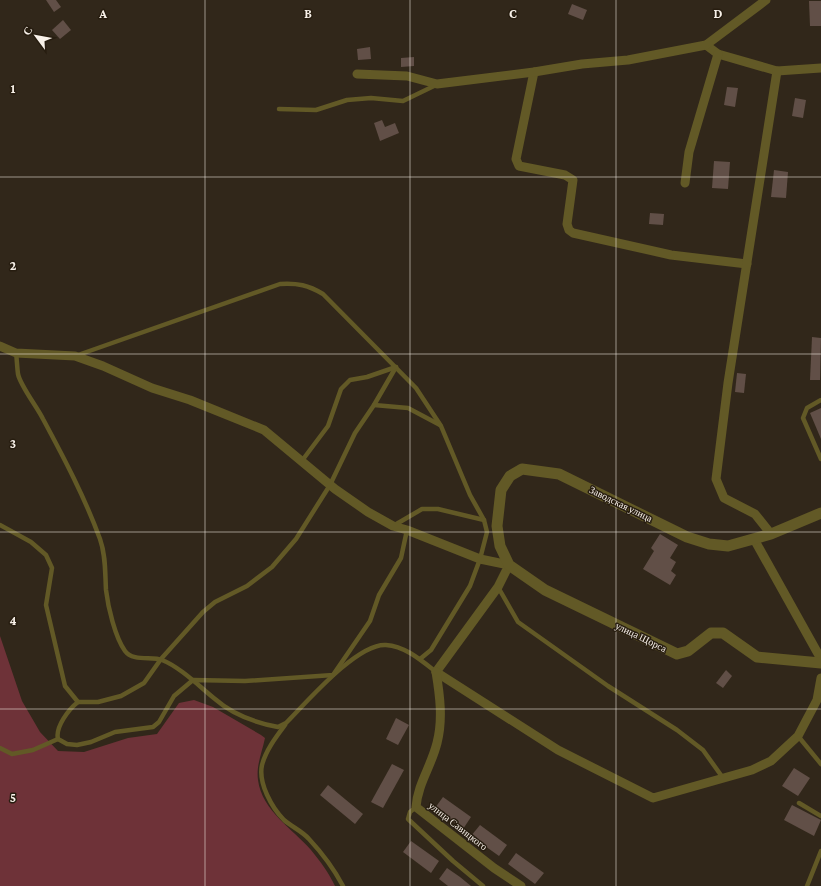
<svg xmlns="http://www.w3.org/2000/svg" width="821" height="886" viewBox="0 0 821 886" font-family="'Crimson Pro',serif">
  <rect width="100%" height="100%" fill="#31271a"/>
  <path fill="#6e3238" d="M0,636L22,701L40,732L58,751L84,752L128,738L157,734L179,703L194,700L213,707L261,735L265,738C262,753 256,765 258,780C262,811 293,829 311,850C320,861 329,873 335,886H0Z"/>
  <g fill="#614f47">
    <polygon points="46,0 56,0 61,7 54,12"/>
    <polygon points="809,1 821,1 821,26 810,26"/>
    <polygon points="572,4 587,10 583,20 568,14"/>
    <polygon points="63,20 71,30 60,39 52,30"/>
    <polygon points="370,47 371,59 358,60 357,49"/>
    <polygon points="414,57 414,66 401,67 401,58"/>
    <polygon points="727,87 738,88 735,107 724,105"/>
    <polygon points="795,98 806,100 803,118 792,116"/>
    <polygon points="382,120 385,127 395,123 399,133 380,141 374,123"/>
    <polygon points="714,161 730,162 728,189 712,188"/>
    <polygon points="774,170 788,172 786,198 771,197"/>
    <polygon points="650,213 664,214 663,225 649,224"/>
    <polygon points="812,337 821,338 820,380 810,380"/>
    <polygon points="737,373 746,374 744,393 735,392"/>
    <polygon points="821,408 821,439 810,413"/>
    <polygon points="660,534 678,545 670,558 676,562 671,571 676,575 670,585 643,569 654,551 651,548"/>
    <polygon points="726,670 732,676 723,688 716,683"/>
    <polygon points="396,718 409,725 398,745 386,739"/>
    <polygon points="392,764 404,770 383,808 371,802"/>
    <polygon points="794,768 810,778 798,796 782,786"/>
    <polygon points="328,785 363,814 355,824 320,795"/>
    <polygon points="443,797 471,817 463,829 435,808"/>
    <polygon points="792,805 821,820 814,836 784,820"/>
    <polygon points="480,825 507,845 499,856 471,836"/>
    <polygon points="411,841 439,861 431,873 403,852"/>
    <polygon points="516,853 544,873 535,884 508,864"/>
    <polygon points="447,868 460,877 471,886 448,886 439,879"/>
  </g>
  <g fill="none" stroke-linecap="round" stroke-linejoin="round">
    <g stroke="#625926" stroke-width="4.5">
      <polyline points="279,109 316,110 347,100 371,98 403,101 436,85"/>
      <path d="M16,353C17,360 17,367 18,374C20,385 37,407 43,419C64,458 85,498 100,539C106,556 105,573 106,590C108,607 115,637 125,651C133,662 152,656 162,660C180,667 200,687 215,699C232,714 257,723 278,727L286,723C306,703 357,643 386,645C405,646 422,661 436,672"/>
      <path d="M78,355L280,284C298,283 308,285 323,294L416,388L441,426L470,495L484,520L487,532L480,559L470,586L431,650L420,659"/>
      <path d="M396,367L374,405L355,433L330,485L296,539L272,567L247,586L215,602L203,612L161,659L144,683L121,696L98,702H78C69,709 55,727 58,739L67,744L77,745L91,742L115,732L153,727L159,722L174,696L193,680L245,681L333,675L370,621L379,595L401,558L407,530"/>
      <polyline points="821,400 807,408 803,418 821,459"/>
      <polyline points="374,405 408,408 440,425"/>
      <polyline points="301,462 328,426 341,389 350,380 367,377 396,367"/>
      <polyline points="0,525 31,542 46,555 52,568 46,605 65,686 78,702"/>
      <polyline points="393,526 422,509 438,509 484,520"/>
      <polyline points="498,587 518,622 608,686 677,730 703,750 723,778"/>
      <path d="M285,725C276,737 266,750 262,765C258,783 272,808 284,820C292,827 302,831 309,839C322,853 334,869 343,886"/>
      <polyline points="798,736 821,764"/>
      <polyline points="0,748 12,754 33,750 58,739"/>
      <polyline points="799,803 821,816"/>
      <polyline points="416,807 410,812 408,819 453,861 483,886"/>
      <polyline points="807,886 821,851"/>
    </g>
    <g stroke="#625926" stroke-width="9">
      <polyline points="706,45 718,54 777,71 821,68"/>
      <polyline points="534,72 516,159 519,166 565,175 573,180 567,224 569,230 573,233 671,255 747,264"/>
      <polyline points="357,74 407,76 437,84 534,72 582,64 628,60 706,45 766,0"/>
      <polyline points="685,183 689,152 718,54"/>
      <polyline points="0,346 16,353 75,356 103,366 152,388 190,400 264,430 335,489 368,512 393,526 407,530 480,559 509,565 498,587 436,672"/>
      <polyline points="771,534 755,514 724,498 716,479 728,383 777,71"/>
      <polyline points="754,539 821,659"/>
      <polyline points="436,672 558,750 653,798 752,770 771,761 798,736 817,700 821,678"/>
      <path d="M436,672C440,696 443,720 437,743C431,767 418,783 416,807L494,868L521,886"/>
    </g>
    <polyline stroke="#625926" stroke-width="11" points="821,513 771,534 728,546 709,544 687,537 559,474 522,469 510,476 501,490 497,526 500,546 509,565 545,590 677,654 688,651 711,633 723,633 757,657 821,663"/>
  </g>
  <path fill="none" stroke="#f8f1e9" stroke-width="1" stroke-opacity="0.55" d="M205,0V886M410,0V886M616,0V886M0,177H821M0,354H821M0,532H821M0,709H821"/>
  <g text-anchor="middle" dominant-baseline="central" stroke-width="3" stroke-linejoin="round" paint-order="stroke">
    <g font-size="10" fill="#f8f1e9" stroke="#271d10">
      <text transform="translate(621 504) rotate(26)">Заводская улица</text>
      <text transform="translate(641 637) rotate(26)">улица Щорса</text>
      <text transform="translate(458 826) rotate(38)">улица Савицкого</text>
    </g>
  </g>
  <g font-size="13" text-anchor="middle" font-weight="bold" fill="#f8f1e9" stroke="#271d10" stroke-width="3" stroke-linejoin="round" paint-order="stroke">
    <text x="103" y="18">A</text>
    <text x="308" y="18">B</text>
    <text x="513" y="18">C</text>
    <text x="718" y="18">D</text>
    <text x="13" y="93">1</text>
    <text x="13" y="270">2</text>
    <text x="13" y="448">3</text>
    <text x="13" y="625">4</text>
    <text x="13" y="802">5</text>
  </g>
  <g transform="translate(36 36) rotate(302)" stroke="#271d10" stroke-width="3" paint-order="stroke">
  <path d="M0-3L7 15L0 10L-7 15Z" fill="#f8f1e9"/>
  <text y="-6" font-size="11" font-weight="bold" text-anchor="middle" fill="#f8f1e9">С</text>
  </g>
</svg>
